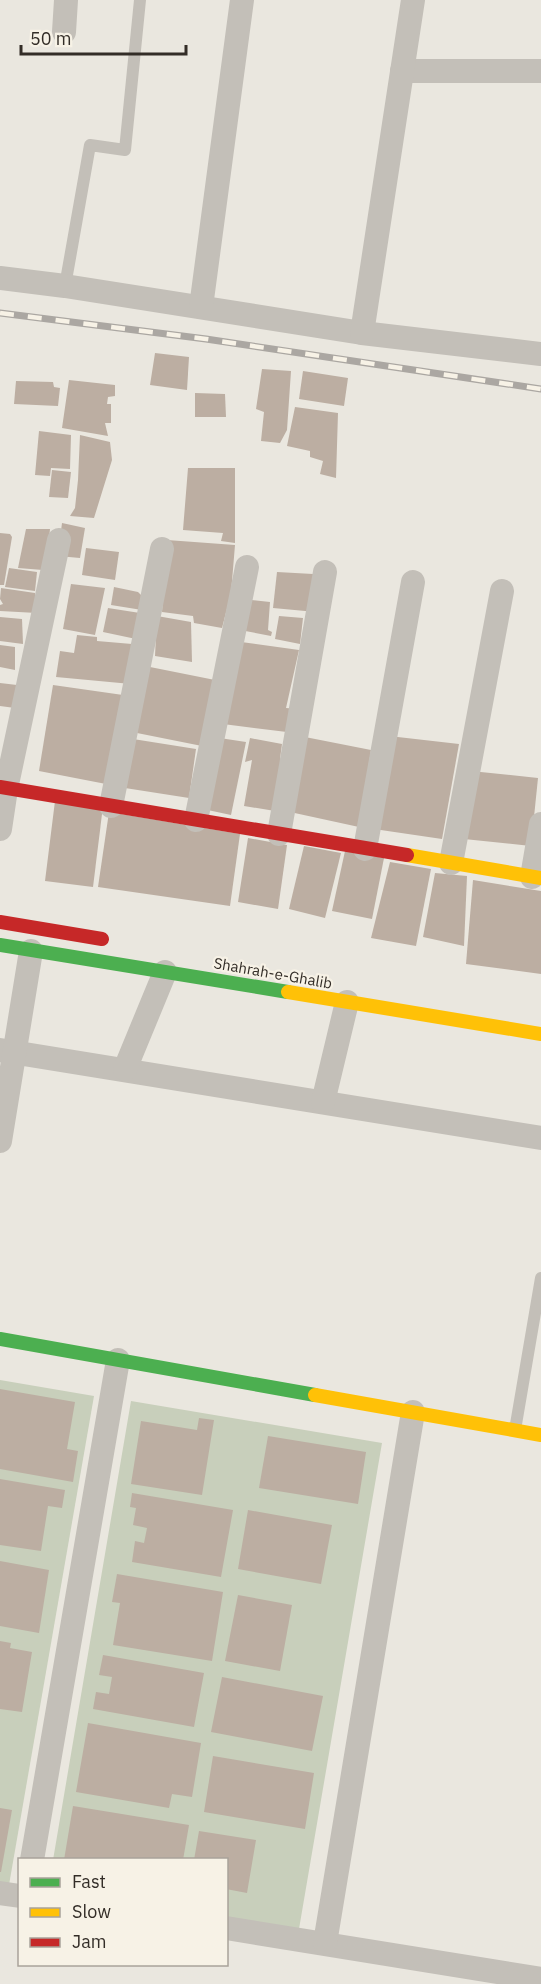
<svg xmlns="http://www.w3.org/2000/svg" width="541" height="1984" viewBox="0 0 541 1984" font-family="'IBM Plex Sans',sans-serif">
  <rect width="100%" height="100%" fill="#eae7df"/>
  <g fill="#c8cfbb">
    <polygon points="0,1380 94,1396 9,1885 0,1884"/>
    <polygon points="131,1401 382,1443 299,1929 227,1917 226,1860 53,1860"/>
  </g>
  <g fill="#bcaea2">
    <polygon points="155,353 189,357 187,390 150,385"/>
    <polygon points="262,369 291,371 287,430 280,443 261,441 264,412 256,409"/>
    <polygon points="303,371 348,378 344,406 299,399"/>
    <polygon points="69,380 115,385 115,396 108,397 107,404 111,404 111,423 105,423 108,436 62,428"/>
    <polygon points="16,381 53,382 54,387 60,388 58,406 14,404"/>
    <polygon points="195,393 225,394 226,417 195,417"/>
    <polygon points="295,407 338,413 336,478 320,474 323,461 310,457 310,451 287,446"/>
    <polygon points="39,431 71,435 70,469 51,468 50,476 35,475"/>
    <polygon points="80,435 110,442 112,460 94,518 70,516 75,508 78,480"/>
    <polygon points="188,468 235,468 235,543 221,541 223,533 183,530"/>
    <polygon points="52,470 71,472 68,498 49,497"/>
    <polygon points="62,523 85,528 80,558 58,556"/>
    <polygon points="26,529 50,529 47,557 43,570 18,568"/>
    <polygon points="0,533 10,534 12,537 4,585 0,585"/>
    <polygon points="167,540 235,545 231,593 222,628 194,623 193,616 162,612"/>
    <polygon points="86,548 119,552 115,580 82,575"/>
    <polygon points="9,568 37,572 35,591 5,587"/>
    <polygon points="277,572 313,574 316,612 273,608"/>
    <polygon points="71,584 105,588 95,635 63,629"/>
    <polygon points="114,587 138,592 145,599 142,610 111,605"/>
    <polygon points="1,588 35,593 37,613 0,611 0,605 3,604 0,599"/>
    <polygon points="242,599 270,602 268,630 272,632 271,636 240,630"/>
    <polygon points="108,608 140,613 136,639 103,632"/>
    <polygon points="157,616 191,622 192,662 155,656"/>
    <polygon points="279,616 303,618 300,644 275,639"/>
    <polygon points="0,617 22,619 23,644 0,641"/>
    <polygon points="77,635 97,637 97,641 132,644 131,684 56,677 60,651 74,653"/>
    <polygon points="234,641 299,650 286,708 299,709 295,733 223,724"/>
    <polygon points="0,645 15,647 15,670 0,667"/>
    <polygon points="150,667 215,680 202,746 137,733"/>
    <polygon points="0,683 17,685 15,708 0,706"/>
    <polygon points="53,685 123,695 106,784 39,771"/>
    <polygon points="389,736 459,744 442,839 374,829"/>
    <polygon points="213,737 246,742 231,815 203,809"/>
    <polygon points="305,737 371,750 359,827 290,812"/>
    <polygon points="250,738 282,744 280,759 286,761 275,811 244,806 252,760 245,762"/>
    <polygon points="133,739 196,749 189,798 125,788"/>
    <polygon points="471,771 538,778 531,846 464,839"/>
    <polygon points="55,801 103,806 93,887 45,881"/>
    <polygon points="109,812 240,834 230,906 98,887"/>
    <polygon points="248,838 287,845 278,909 238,902"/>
    <polygon points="304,846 341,853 325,918 289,909"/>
    <polygon points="345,851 384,858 372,919 332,911"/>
    <polygon points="390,862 431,869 416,946 371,938"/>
    <polygon points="435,873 467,876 464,946 423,937"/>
    <polygon points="473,880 541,891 541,974 466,964"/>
    <polygon points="0,1389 75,1402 67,1449 78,1451 73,1482 0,1469"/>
    <polygon points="199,1418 214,1420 202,1495 131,1484 141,1421 197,1430"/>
    <polygon points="268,1436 366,1452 358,1504 259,1488"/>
    <polygon points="0,1479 65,1490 62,1508 48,1506 41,1551 0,1545"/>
    <polygon points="132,1493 233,1510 221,1577 132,1562 135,1541 144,1543 147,1528 133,1525 136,1508 130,1507"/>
    <polygon points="248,1510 332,1525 321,1584 238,1569"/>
    <polygon points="0,1561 49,1570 39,1633 0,1626"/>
    <polygon points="117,1574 223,1592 212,1661 113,1645 120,1603 112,1602"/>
    <polygon points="238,1595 292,1605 280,1671 225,1661"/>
    <polygon points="0,1641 11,1643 10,1648 32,1652 22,1712 0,1709"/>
    <polygon points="103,1655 204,1673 194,1727 93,1709 96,1692 109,1694 112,1677 99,1675"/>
    <polygon points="222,1677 323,1696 312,1751 211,1732"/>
    <polygon points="88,1723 201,1743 192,1797 172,1794 169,1808 76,1792"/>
    <polygon points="213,1756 314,1773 305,1829 204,1812"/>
    <polygon points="73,1806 189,1825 183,1860 64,1860"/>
    <polygon points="0,1808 12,1810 1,1872 0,1872"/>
    <polygon points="199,1831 256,1840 247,1893 226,1889 226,1860 194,1860"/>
  </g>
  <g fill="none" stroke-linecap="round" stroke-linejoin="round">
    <g stroke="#c3bfb8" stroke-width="12">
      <polyline points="65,286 90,145 125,150 140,0"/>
      <polyline points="515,1430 541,1278"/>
    </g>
    <g stroke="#c3bfb8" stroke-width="24">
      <polyline points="64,32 66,0"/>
      <polyline points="402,71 541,71"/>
      <polyline points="0,278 65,286 362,333 541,354"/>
      <polyline points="201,307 242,0"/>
      <polyline points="362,333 413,0"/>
      <polyline points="111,806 162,549"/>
      <polyline points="196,820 247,567"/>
      <polyline points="0,829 6,789 59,540"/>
      <polyline points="279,834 325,572"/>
      <polyline points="365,849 413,582"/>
      <polyline points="451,863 502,591"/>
      <polyline points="532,877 541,824"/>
      <polyline points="0,1050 541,1138"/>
      <polyline points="125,1069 165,972"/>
      <polyline points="323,1102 347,1002"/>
      <polyline points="0,1141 31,951"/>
      <polyline points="32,1860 118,1360"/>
      <polyline points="0,1893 20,1896"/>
      <polyline points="226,1928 541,1979"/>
      <polyline points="325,1943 413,1412"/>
    </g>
    <g stroke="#4caf50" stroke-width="14">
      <polyline points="0,945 288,992"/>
      <polyline points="0,1339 315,1395"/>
    </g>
    <g stroke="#ffc107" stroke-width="14">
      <polyline points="407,855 541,878"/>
      <polyline points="288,992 541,1034"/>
      <polyline points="315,1395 541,1435"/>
    </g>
    <g stroke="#c62828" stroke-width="14">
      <polyline points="0,787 407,855"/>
      <polyline points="0,922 102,939"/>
    </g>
    <g stroke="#aba7a2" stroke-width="7">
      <polyline id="rail" points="0,313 206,339 541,389"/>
    </g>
    <use href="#rail" stroke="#f7f2e6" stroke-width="4.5" stroke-dasharray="14" stroke-linecap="butt"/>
  </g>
  <g text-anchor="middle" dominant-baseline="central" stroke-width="4.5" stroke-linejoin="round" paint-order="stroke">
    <g font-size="15" fill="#332d27" stroke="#f7f2e6">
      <text transform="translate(273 973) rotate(10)">Shahrah-e-Ghalib</text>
    </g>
  </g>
  <rect x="18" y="1858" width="210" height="108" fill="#f7f2e6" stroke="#a9a39a" stroke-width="1.5"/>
  <rect x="30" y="1878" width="30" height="9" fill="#4caf50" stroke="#a9a39a" stroke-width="1.5"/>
  <text x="72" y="1888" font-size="18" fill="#332d27">Fast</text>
  <rect x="30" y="1908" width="30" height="9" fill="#ffc107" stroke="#a9a39a" stroke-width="1.5"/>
  <text x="72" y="1918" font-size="18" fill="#332d27">Slow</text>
  <rect x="30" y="1938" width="30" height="9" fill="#c62828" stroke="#a9a39a" stroke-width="1.5"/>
  <text x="72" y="1948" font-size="18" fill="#332d27">Jam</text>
  <path d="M21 45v9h165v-9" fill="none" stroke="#332d27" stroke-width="3"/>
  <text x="30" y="45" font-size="18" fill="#332d27" stroke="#f7f2e6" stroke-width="4.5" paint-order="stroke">50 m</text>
</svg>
